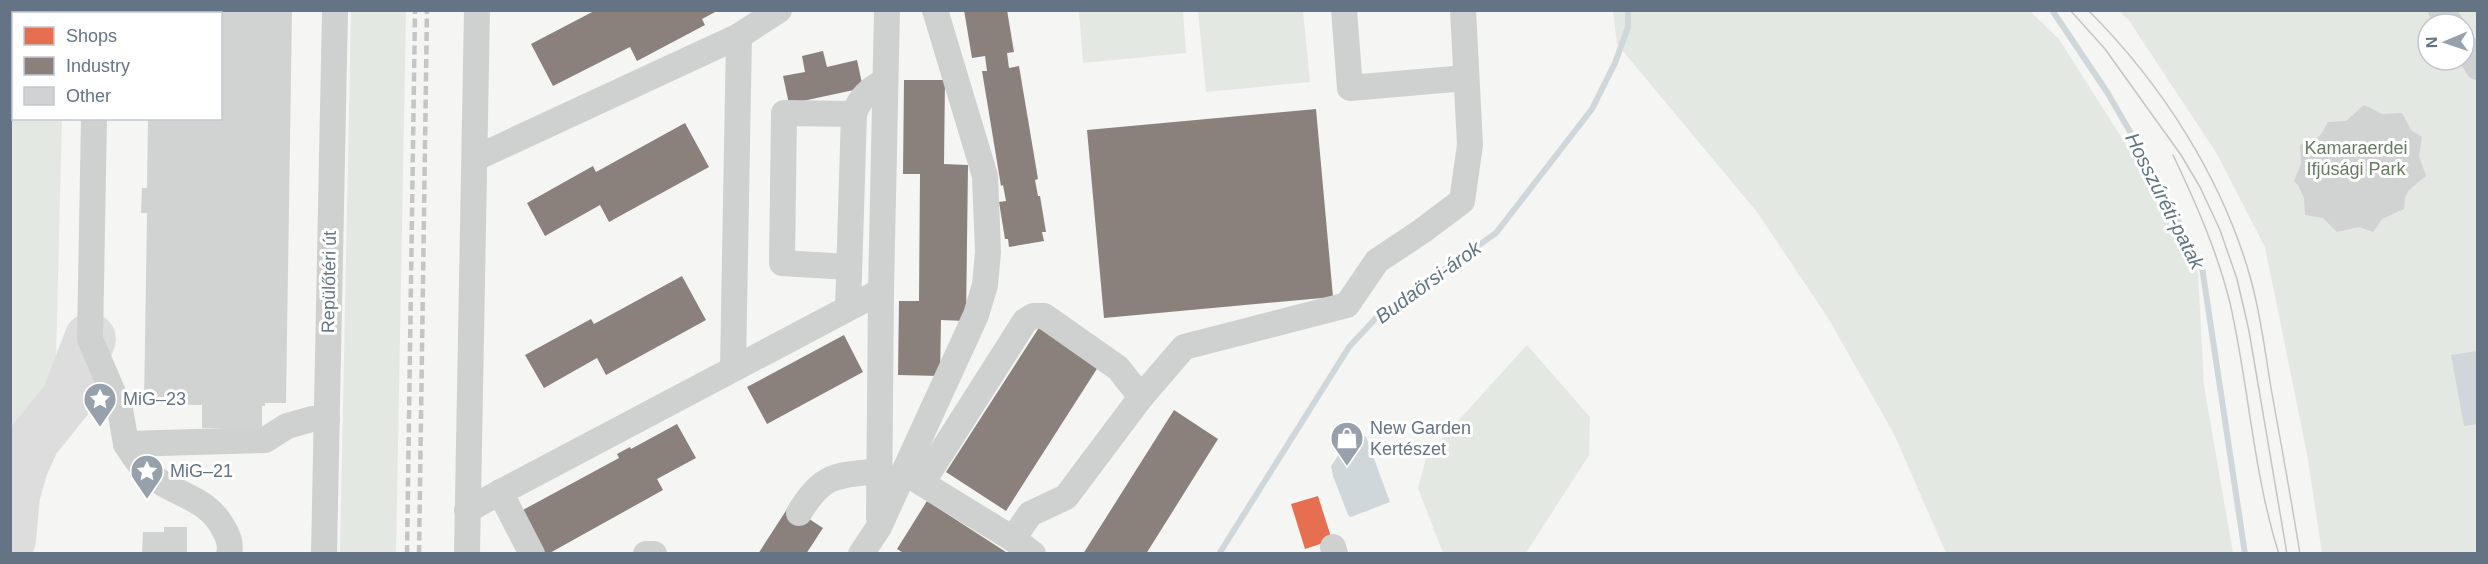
<svg xmlns="http://www.w3.org/2000/svg" width="2488" height="564" viewBox="0 0 2488 564" font-family="Helvetica,sans-serif">
  <rect width="100%" height="100%" fill="#f5f5f4"/>
  <g fill="#e4e8e2" fill-rule="evenodd">
    <polygon points="11,10 64,11 64,13 14,14 14,118 62,119 55,399 26,431 11,469"/>
    <polygon points="351,11 406,11 396,553 340,553"/>
    <polygon points="1079,11 1183,11 1186,53 1083,63"/>
    <polygon points="1198,11 1303,11 1310,82 1206,92"/>
    <polygon points="1613,11 2030,11 2059,39 2130,151 2198,273 2204,386 2233,553 1946,553 1894,434 1828,318 1757,212 1617,44"/>
    <path d="M2118,11H2477V553H2322L2307,454L2265,247L2217,154L2128,19ZM2428,24H2464V60H2428Z"/>
    <polygon points="1527,345 1590,417 1589,455 1526,553 1443,553 1418,488 1427,455"/>
  </g>
  <g fill="#d0d7db">
    <polygon points="2477,351 2477,424 2464,426 2451,355"/>
    <polygon points="1358,432 1366,437 1390,502 1351,517 1348,515 1333,476 1331,466 1342,450"/>
  </g>
  <polygon fill="#e76f51" points="1318,496 1332,540 1305,549 1291,504"/>
  <g fill="#8a817c">
    <polygon points="596,10 719,10 702,19 705,25 637,61 630,47 553,86 531,44"/>
    <polygon points="964,10 1007,10 1014,52 1007,53 1009,68 1019,66 1038,179 1035,180 1038,196 1040,196 1046,232 1042,232 1044,241 1009,247 1008,239 1005,239 999,202 1006,201 1003,185 1001,186 982,71 987,71 985,56 972,58"/>
    <polygon points="823,51 827,67 857,60 863,88 789,104 783,76 805,72 802,56"/>
    <polygon points="904,80 945,80 944,164 968,165 966,321 941,320 940,376 898,375 899,301 919,301 920,174 903,174"/>
    <polygon points="1316,109 1333,297 1104,318 1087,130"/>
    <polygon points="685,123 709,167 609,222 600,205 545,236 527,203 593,166 596,172"/>
    <polygon points="682,276 706,320 606,375 597,358 544,388 525,355 591,319 594,324"/>
    <polygon points="1040,326 1100,364 1006,511 946,472"/>
    <polygon points="844,335 863,372 767,424 747,387"/>
    <polygon points="1174,410 1218,439 1146,554 1083,554"/>
    <polygon points="677,424 696,458 657,479 663,490 548,554 544,554 521,511 619,458 617,454 630,447 631,449"/>
    <polygon points="927,501 1009,554 905,554 897,549"/>
    <polygon points="789,506 823,528 806,554 758,554"/>
  </g>
  <g fill="none" stroke-linecap="round" stroke-linejoin="round">
    <g stroke="#d0d7db" stroke-width="6">
      <polyline points="2052,10 2107,92 2143,154 2202,267 2245,554"/>
      <polyline points="1219,554 1349,347 1376,318 1496,233 1592,109 1615,63 1628,27 1628,10"/>
    </g>
    <polyline stroke="#ddd" stroke-width="52" points="10,540 14,495 22,467 34,440 67,399 90,339"/>
  </g>
  <g fill="#d1d2d2">
    <polygon points="149,10 292,10 286,403 265,403 265,406 262,406 262,429 202,428 202,405 144,404 147,213 141,213 142,188 147,188 148,118 220,118 220,14 149,14"/>
    <polygon points="2364,105 2382,114 2402,113 2411,130 2422,137 2419,156 2426,176 2409,190 2405,197 2404,209 2382,219 2373,232 2359,227 2337,232 2323,218 2305,215 2304,198 2298,185 2294,181 2301,164 2300,145 2316,139 2322,133 2328,122 2346,121"/>
    <polygon points="164,527 187,527 187,554 142,553 143,532 164,532"/>
  </g>
  <g fill="none" stroke-linecap="round" stroke-linejoin="round">
    <g stroke="#cfd0d0" stroke-width="26">
      <polyline points="88,10 89,14"/>
      <polyline points="1344,10 1350,88 1466,78"/>
      <polyline points="2441,10 2451,24"/>
      <polyline points="2464,45 2478,67"/>
      <polyline points="94,118 90,339 120,409 126,444 265,440 287,426 312,419 327,419"/>
      <polyline points="476,158 739,36 779,10"/>
      <polyline points="849,267 782,263 784,113 854,114"/>
      <path d="M848,308L854,114C860,97 870,89 885,81"/>
      <polyline points="733,368 739,36"/>
      <path d="M126,444C133,455 142,469 153,477C180,497 209,498 225,531C229,538 231,546 229,554"/>
      <polyline points="904,472 1013,539 1030,514 1066,497 1141,397 1184,347 1347,305 1377,261 1422,231 1462,201 1470,145 1463,10"/>
      <polyline points="922,483 1025,321 1033,316 1044,316 1118,368 1141,397"/>
      <polyline points="500,492 532,554"/>
      <polyline points="467,510 881,291"/>
      <path d="M799,513C823,473 836,476 879,471"/>
      <polyline points="879,517 881,291 887,10"/>
      <polyline points="1013,539 1033,554"/>
      <polyline points="1333,547 1335,554"/>
      <polyline points="324,554 335,10"/>
      <polyline points="467,554 477,10"/>
      <polyline points="646,554 654,554"/>
      <polyline points="861,554 879,527 904,472 976,315 985,285 988,252 985,176 935,10"/>
    </g>
    <g stroke="#c5c5c6" stroke-width="1.5">
      <polyline points="2070,10 2105,49 2181,155 2200,187 2220,230 2237,279 2249,331 2287,554"/>
      <path d="M2088,10C2162,84 2223,179 2251,280C2261,316 2265,352 2271,388C2281,443 2291,498 2300,554"/>
      <path d="M2173,155C2196,203 2217,251 2230,303C2249,386 2253,473 2279,554"/>
    </g>
    <g stroke="#c5c5c6" stroke-width="4.5" stroke-dasharray="9 4.5" stroke-linecap="butt">
      <polyline points="407,554 415,10"/>
      <polyline points="419,554 427,10"/>
    </g>
  </g>
  <defs>
    <g id="sight-pin" transform="scale(1.725)"><path d="M0 17L-7.5 6A9.5 9.5 0 1 1 7.5 6Z" fill="#97a1ac" stroke="#fff"/><path d="M0-6L1.8-2.2L6-1.7L2.9 1.2L3.7 5.4L0 3.3L-3.7 5.4L-2.9 1.2L-6-1.7L-1.8-2.2Z" fill="#fff"/></g>
    <g id="shop-pin" transform="scale(1.725)"><path d="M0 17L-7.5 6A9.5 9.5 0 1 1 7.5 6Z" fill="#97a1ac" stroke="#fff"/><path d="M-5-2.5h2.3a2.7 3.5 0 0 1 5.4 0H5L5.5 6h-11ZM-1.5-2.5h3a1.5 2.3 0 0 0-3 0Z" fill="#fff"/></g>
  </defs>
  <g fill-rule="evenodd">
    <use href="#sight-pin" x="100" y="399"/>
    <use href="#shop-pin" x="1347" y="438"/>
    <use href="#sight-pin" x="147" y="471"/>
  </g>
  <g text-anchor="middle" dominant-baseline="central" stroke-width="6" stroke-linejoin="round" paint-order="stroke">
    <g font-size="18" fill="#667c63" stroke="#fff">
      <text x="2356" y="148">Kamaraerdei<tspan x="2356" dy="21">Ifjúsági Park</tspan></text>
    </g>
    <g font-size="18" fill="#647485" stroke="#fff">
      <text transform="translate(329 282) rotate(-89)">Repülőtéri út</text>
    </g>
    <g font-size="18" fill="#647485" stroke="#fff" text-anchor="start">
      <text x="123" y="399">MiG–23</text>
      <text x="1370" y="428">New Garden<tspan x="1370" dy="21">Kertészet</tspan></text>
      <text x="170" y="471">MiG–21</text>
    </g>
    <g font-size="20" font-style="italic" fill="#5f7682" stroke="#fff">
      <text transform="translate(2165 201) rotate(63)">Hosszúréti-patak</text>
      <text transform="translate(1428 282) rotate(-36)">Budaörsi-árok</text>
    </g>
  </g>
  <rect width="2488" height="564" fill="none" stroke="#647485" stroke-width="24"/>
  <rect x="12" y="12" width="210" height="108" fill="#ffffff" stroke="#c1c7ce" stroke-width="1.5"/>
  <rect x="24" y="27" width="30" height="18" fill="#e76f51" stroke="#c1c7ce" stroke-width="1.5"/>
  <text x="66" y="42" font-size="18" fill="#647485">Shops</text>
  <rect x="24" y="57" width="30" height="18" fill="#8a817c" stroke="#c1c7ce" stroke-width="1.5"/>
  <text x="66" y="72" font-size="18" fill="#647485">Industry</text>
  <rect x="24" y="87" width="30" height="18" fill="#d1d2d2" stroke="#c1c7ce" stroke-width="1.5"/>
  <text x="66" y="102" font-size="18" fill="#647485">Other</text>
  <g transform="translate(2446 42) rotate(268)"><circle r="28" fill="#ffffff" stroke="#c1c7ce" stroke-width="1.5"/>
  <path d="M0-4.5L10 22L0 15L-10 22Z" fill="#97a1ac"/>
  <text y="-9" font-size="16" font-weight="bold" text-anchor="middle" fill="#647485">N</text>
  </g>
</svg>
